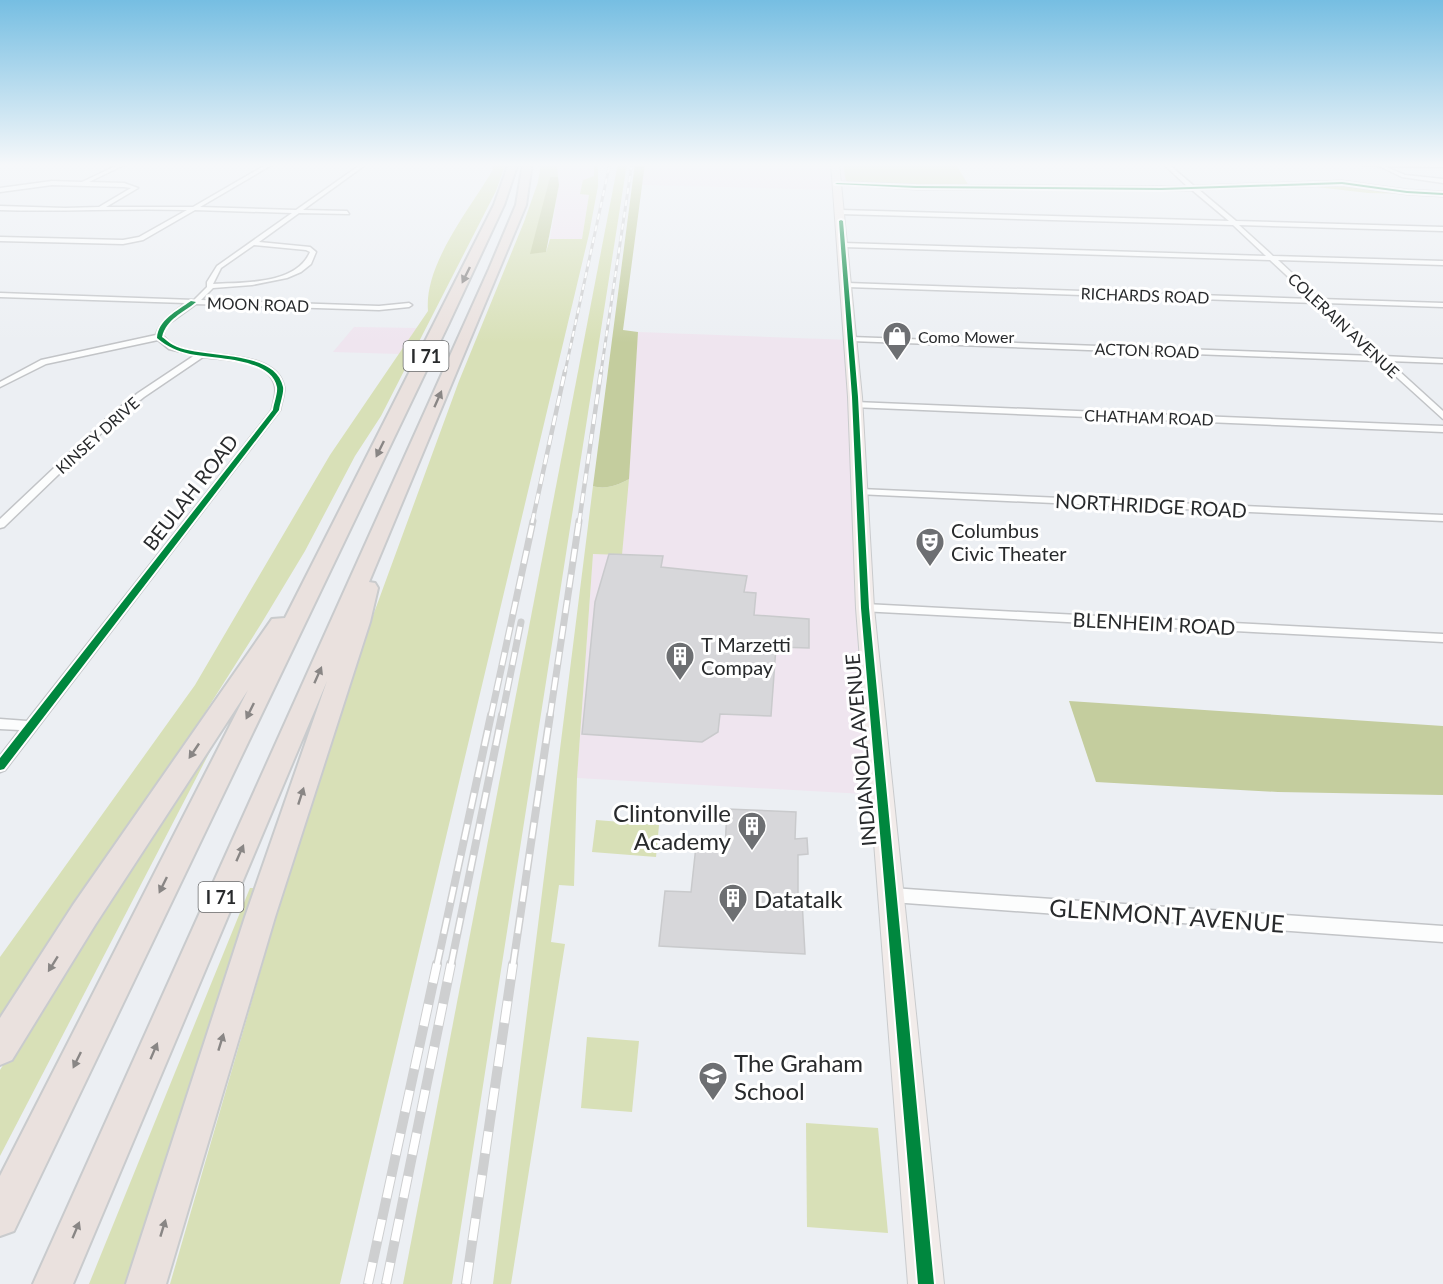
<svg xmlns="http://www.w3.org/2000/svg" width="1443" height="1284" viewBox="0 0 1443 1284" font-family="Lato,sans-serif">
  <rect width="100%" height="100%" fill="#eceff3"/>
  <g fill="#efe5ef">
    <polygon points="557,163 594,163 594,176 580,194 589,194 582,239 550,239 559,185"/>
    <polygon points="645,163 843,163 846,182 838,190 642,185"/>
    <polygon points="354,327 417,328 399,354 333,352"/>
    <polygon points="638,332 851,340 884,771 864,794 577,778 593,553 622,554"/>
  </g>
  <g fill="#d8e0b7">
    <path d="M495,163H506L496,191L381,416L355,456L305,551L261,624L199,722L0,1019V957L195,685L330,455L428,311C424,265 468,211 491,173Z"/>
    <polygon points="541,163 557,163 558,177 550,178 545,198 546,252 550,239 582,239 589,195 580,194 583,180 594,176 594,163 598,163 598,186 589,234 340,1284 170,1284 327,741 459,381 524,222 538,182"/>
    <polygon points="618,163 627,163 452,1284 403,1284"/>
    <polygon points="843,163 955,163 969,186 846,182"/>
    <polygon points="1345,184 1414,194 1368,193 1308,186"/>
    <path d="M629,479L622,555L593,554L577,778L574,886L559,885L551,942L565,944L511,1284H493L593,486C605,490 618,485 629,479Z"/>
    <polygon points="212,736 218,736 0,1156 0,1070"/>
    <polygon points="596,820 659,825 656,857 592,852"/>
    <polygon points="250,888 259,888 131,1284 89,1284"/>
    <polygon points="587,1037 639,1041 632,1112 581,1108"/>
    <polygon points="806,1123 878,1128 888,1233 807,1227"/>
  </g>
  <g fill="#c4cd9e">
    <path d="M635,163H645L623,330L638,332L629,479C618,485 605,490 593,486Z"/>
    <polygon points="550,177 558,177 559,185 546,252 530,254"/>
    <polygon points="1069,701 1443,726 1443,795 1278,792 1096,782"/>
  </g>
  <g fill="#d7d7da" stroke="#c9cacc" stroke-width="1.5">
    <polygon points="609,554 663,556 661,567 747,576 744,592 756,593 754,615 809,619 809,648 776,647 771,716 720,714 718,732 702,742 582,734 595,602"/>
    <polygon points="727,809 796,812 795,839 807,838 808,854 798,855 798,899 802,900 805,954 659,946 665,891 691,892 696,846 725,850"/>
  </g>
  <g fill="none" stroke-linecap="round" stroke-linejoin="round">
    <g stroke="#c2c4c7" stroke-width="3">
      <g id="minor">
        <path d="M122,163H128L89,182L124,183L138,188L106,207H193L269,163H275L200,207L296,210L363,163H368L303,210L347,211L349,214L299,213L259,242L310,247L316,252L311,264L301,272L287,278L252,285L213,288L201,300L379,306L409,303L412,305L409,307L379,310L196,304L171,322L166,327L163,336C166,339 170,343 174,345C202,360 276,347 284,387C285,393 281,403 280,410L5,770L0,772V756L20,730L0,729V719L27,721L272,410C273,403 277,393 275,386C269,359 225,360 203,357L144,397L114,421L4,527L0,528V519L108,417L138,393L195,355L169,349L158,340L46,364L0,387V382L41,360L156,335C161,320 173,313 186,303L0,297V293L194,300L207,287V282L217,266L292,213L195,210L143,240L123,244L0,241V237L123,240L139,237L187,210C125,208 63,212 0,210V206L65,208L99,207L131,188L124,187L52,185L0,192V188L52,181L82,182ZM254,245L306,250L310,252C296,285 244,282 213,284L221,268Z"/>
        <polygon points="1162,163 1167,163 1194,186 1342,181 1407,190 1443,192 1443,196 1407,194 1342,185 1198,189 1236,221 1443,227 1443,231 1239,225 1273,256 1443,261 1443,265 1278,260 1320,299 1443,303 1443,307 1325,303 1383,356 1443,359 1443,363 1388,361 1443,411 1443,419 1379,361 851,341 847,339 851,337 1374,356 1316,303 847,287 844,285 847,283 1312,299 1270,260 843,247 840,245 843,243 1266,256 1233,225 840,214 837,212 840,210 1229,221 1192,190 916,189 834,184 837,182 916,185 1188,187"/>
        <polygon points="1342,163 1443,165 1443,167 1384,166 1405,175 1443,179 1443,183 1402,177 1379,166"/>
        <polygon points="855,402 1443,426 1443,432 852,407 851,405"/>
        <polygon points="860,489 1443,515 1443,521 857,494 855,492"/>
        <polygon points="865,604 1443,634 1443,642 861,611 859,608"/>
        <polygon points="892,888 1443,926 1443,942 892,902 886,900 884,895 886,890"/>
      </g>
    </g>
    <g stroke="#c9cbcd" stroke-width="2">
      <polygon id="primary" points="831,163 839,163 862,397 874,608 944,1284 908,1284 856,608 848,397"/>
    </g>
    <g stroke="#c9cbcd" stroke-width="4">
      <g id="motorway">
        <polygon points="509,163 518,163 504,205 449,323 14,1231 0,1236 0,1176 248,690 95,925 12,1060 0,1065 0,1018 73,905 272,619 285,618 494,205"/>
        <polygon points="523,163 532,163 526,205 369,582 375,583 378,588 370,622 275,917 166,1284 126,1284 245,917 327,681 73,1284 33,1284 489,269 516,205"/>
      </g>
    </g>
    <use href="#minor" fill="#fcfdfd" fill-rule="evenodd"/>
    <use href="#primary" fill="#f2ecea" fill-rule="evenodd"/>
    <use href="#motorway" fill="#eae1de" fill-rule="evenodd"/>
    <g stroke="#cecfd0" stroke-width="3">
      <g id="rail-far4">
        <polyline points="565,372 610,163"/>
        <polyline points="601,372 632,163"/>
      </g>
    </g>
    <g stroke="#cecfd0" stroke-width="4.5">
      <g id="rail-far3">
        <polyline points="532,523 565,371"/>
        <polyline points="579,523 601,371"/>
      </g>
    </g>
    <g stroke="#cecfd0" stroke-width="7">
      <g id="rail-far2">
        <polyline points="491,716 533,521"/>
        <polyline points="502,716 521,622"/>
        <polyline points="550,716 579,521"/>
      </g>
    </g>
    <g stroke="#cecfd0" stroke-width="8">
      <g id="rail-far1">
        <polyline points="437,965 491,715"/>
        <polyline points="451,965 502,715"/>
        <polyline points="513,965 550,715"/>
      </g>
    </g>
    <g stroke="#cecfd0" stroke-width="10">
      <g id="rail">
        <polyline points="368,1284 437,964"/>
        <polyline points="386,1284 451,964"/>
        <polyline points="466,1284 513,964"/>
      </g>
    </g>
    <use href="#rail-far4" stroke="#fff" stroke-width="2" stroke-dasharray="6" stroke-linecap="butt"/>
    <use href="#rail-far3" stroke="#fff" stroke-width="3" stroke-dasharray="10" stroke-linecap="butt"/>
    <use href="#rail-far2" stroke="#fff" stroke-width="4.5" stroke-dasharray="13" stroke-linecap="butt"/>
    <use href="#rail-far1" stroke="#fff" stroke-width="5" stroke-dasharray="16" stroke-linecap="butt"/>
    <use href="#rail" stroke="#fff" stroke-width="8" stroke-dasharray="22" stroke-linecap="butt"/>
    <g stroke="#fff" stroke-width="4">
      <g id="cycleway">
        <polygon points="1342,182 1407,191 1443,193 1443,195 1407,193 1342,184 1161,190 916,188 835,184 837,183 916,186 1161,188"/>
        <polygon points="841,220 843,221 858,397 869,608 934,1284 918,1284 861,608 852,397 839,221"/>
        <path d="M191,301L196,302C182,314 167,318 162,337C165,339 169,343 173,345C200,360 275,348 283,387C284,393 280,403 279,410L4,769L0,770V758L273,410C274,403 278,393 277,387C271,357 213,359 190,354C177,351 168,347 157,338C158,320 177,311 191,301Z"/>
      </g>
    </g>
    <use href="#cycleway" fill="#00873e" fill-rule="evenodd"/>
  </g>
  <defs><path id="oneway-solid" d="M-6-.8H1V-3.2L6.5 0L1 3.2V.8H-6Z" transform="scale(1.5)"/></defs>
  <g fill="#898685">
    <use href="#oneway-solid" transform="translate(466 275) rotate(116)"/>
    <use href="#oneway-solid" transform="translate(438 399) rotate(-66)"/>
    <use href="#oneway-solid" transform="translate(380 449) rotate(116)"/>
    <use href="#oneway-solid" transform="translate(318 675) rotate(-66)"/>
    <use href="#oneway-solid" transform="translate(250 711) rotate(116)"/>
    <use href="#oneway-solid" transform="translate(194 751) rotate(124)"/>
    <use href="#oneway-solid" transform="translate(301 796) rotate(-72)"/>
    <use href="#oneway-solid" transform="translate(240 853) rotate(-66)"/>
    <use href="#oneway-solid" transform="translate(163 885) rotate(116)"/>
    <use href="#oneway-solid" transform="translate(53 964) rotate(122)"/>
    <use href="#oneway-solid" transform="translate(221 1042) rotate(-73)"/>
    <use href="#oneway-solid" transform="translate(154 1051) rotate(-67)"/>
    <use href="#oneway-solid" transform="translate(77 1060) rotate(116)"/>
    <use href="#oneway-solid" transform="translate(163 1228) rotate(-73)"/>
    <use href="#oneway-solid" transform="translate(76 1230) rotate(-67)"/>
  </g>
  <linearGradient id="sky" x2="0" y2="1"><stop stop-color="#76bee2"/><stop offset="0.48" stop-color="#f6f8fa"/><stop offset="1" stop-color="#f6f8fa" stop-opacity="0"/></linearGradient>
  <rect width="1443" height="343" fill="url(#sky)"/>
  <defs>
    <g id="shop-pin" transform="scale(1.5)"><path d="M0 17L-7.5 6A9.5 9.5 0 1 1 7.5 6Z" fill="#6d6f72" stroke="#fff"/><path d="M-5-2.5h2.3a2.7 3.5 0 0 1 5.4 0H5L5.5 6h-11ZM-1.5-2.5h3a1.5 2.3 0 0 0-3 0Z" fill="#fff"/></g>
    <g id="theatre-pin" transform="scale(1.5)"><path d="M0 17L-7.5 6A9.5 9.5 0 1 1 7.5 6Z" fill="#6d6f72" stroke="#fff"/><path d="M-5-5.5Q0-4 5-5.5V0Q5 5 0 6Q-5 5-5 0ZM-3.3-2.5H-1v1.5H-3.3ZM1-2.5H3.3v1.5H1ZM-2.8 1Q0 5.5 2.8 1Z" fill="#fff"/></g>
    <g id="building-pin" transform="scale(1.5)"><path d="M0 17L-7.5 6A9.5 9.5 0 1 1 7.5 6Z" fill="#6d6f72" stroke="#fff"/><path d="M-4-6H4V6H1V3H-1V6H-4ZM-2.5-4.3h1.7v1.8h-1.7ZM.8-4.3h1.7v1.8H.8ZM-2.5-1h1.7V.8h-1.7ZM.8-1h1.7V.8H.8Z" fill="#fff"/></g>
    <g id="school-pin" transform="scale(1.5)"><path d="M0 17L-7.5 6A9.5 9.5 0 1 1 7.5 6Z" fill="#6d6f72" stroke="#fff"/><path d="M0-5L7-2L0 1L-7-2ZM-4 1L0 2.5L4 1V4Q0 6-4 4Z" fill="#fff"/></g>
  </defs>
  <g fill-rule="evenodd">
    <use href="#shop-pin" x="897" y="336"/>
    <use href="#theatre-pin" x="930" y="542"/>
    <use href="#building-pin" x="680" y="656"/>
    <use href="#building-pin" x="752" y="826"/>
    <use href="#building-pin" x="733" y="898"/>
    <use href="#school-pin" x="713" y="1076"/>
  </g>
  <g text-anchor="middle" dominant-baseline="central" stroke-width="6" stroke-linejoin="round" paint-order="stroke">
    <g font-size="16" fill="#282a2c" stroke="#fff">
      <text transform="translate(1145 295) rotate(2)">RICHARDS ROAD</text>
      <text transform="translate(258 304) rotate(2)">MOON ROAD</text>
      <text transform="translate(1344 325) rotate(43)">COLERAIN AVENUE</text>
      <text transform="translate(1147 350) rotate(2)">ACTON ROAD</text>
      <text transform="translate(1149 417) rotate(2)">CHATHAM ROAD</text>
      <text transform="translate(97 435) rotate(-42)">KINSEY DRIVE</text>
    </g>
    <g font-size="16" fill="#282a2c" stroke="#fff" text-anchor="start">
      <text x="918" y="336">Como Mower</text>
    </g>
    <g fill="#fff" stroke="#686a6b" stroke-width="1.5">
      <rect x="403.5" y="341" width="45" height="30" rx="4.5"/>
      <rect x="198.5" y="882" width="45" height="30" rx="4.5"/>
    </g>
    <g font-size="18" font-weight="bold" fill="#282a2c">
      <text x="426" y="356">I 71</text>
      <text x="221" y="897">I 71</text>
    </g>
    <g font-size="20" fill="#282a2c" stroke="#fff">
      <text transform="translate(190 492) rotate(-52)">BEULAH ROAD</text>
      <text transform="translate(1151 505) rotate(3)">NORTHRIDGE ROAD</text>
      <text transform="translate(1154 623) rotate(3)">BLENHEIM ROAD</text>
      <text transform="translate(860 750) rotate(-95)">INDIANOLA AVENUE</text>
    </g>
    <g font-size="20" fill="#282a2c" stroke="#fff" text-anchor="start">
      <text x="951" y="530">Columbus<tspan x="951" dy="23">Civic Theater</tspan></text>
      <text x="701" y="644">T Marzetti<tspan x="701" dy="23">Compay</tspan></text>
    </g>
    <g font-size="24" fill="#282a2c" stroke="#fff" text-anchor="start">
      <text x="731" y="812" text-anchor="end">Clintonville<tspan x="731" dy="28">Academy</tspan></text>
      <text x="754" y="898">Datatalk</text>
      <text x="734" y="1062">The Graham<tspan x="734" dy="28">School</tspan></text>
    </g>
    <g font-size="24" fill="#282a2c" stroke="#fff">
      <text transform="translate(1167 915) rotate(4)">GLENMONT AVENUE</text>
    </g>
  </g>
</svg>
